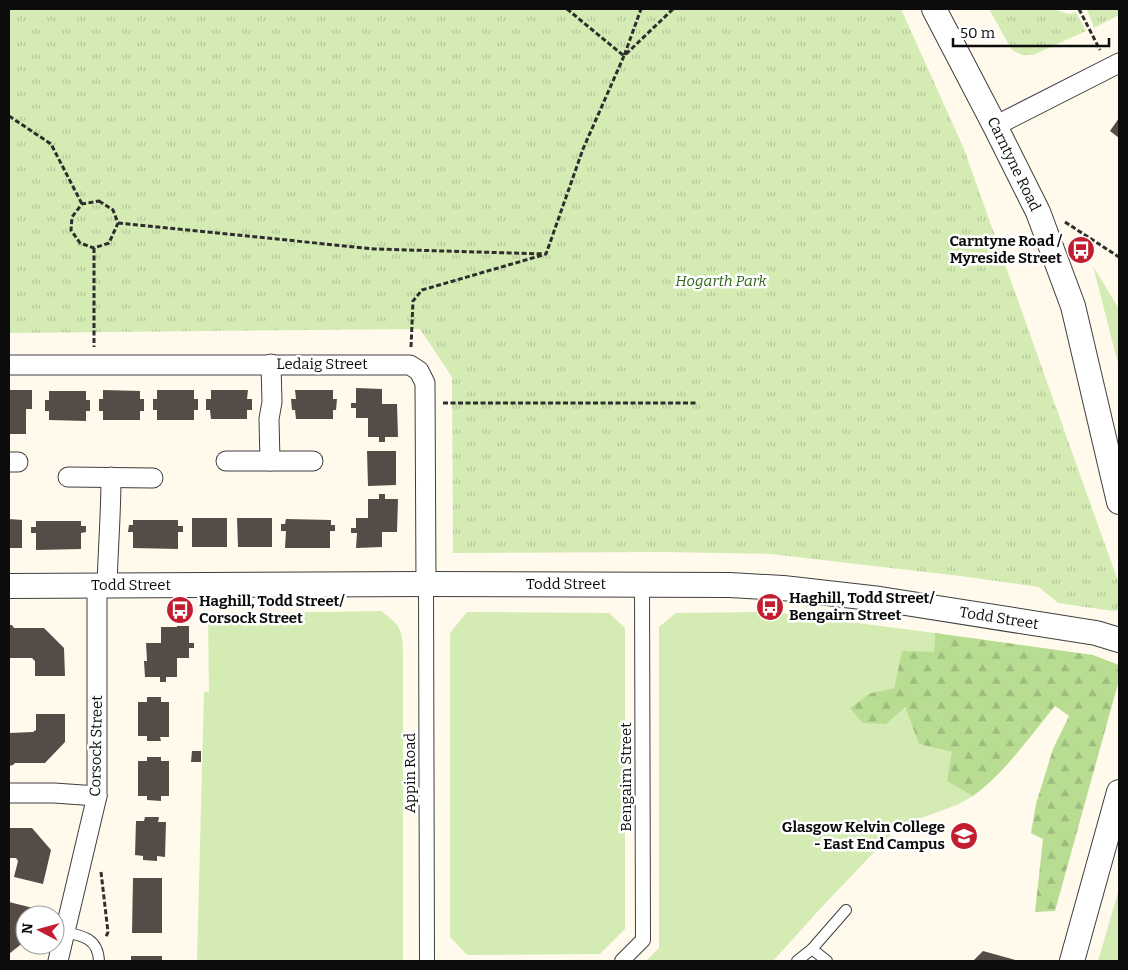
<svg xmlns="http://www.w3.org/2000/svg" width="1128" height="970" viewBox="0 0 1128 970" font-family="Bitter,serif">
  <defs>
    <pattern id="forest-firs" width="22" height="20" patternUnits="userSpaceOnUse" patternTransform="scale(1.25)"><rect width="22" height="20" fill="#b8dc92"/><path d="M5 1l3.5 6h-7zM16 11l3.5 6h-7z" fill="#9dbc7d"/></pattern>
    <pattern id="park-tufts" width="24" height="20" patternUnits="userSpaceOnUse" patternTransform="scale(1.25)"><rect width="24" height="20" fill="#d4ebb4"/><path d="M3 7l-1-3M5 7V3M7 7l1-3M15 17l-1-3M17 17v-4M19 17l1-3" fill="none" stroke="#b5c89a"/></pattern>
  </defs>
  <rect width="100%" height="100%" fill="#fffaeb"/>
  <g fill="#d4ebb4">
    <polygon points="1093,266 1119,309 1119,366 1115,352"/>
    <path d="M381,611C400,625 402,628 403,651V961H197L204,692H209L208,614Z"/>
    <polygon points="467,612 609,613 625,628 625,929 600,954 467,955 450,937 450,633"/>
    <polygon points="772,612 935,633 934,652 902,652 894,688 871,693 905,707 919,744 953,752 948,781 973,796 957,805 899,826 819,910 773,961 646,961 659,948 659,627 676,613"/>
    <polygon points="1119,889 1119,961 1098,961"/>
  </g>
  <path fill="url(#forest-firs)" d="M935,633L1093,655L1119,665V680L1055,911L1035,912L1043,839L1031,833L1036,804L1053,749L1069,716L1055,706C1029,737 1006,772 973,796L947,781L952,752L919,744L905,707L886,724L863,723L850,708L871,693L894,688L902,651L934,652Z"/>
  <g fill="url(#park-tufts)">
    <polygon points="9,9 901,9 964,149 1119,584 1119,610 1113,611 1058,603 1039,587 960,576 771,554 663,552 453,553 452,377 420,329 9,333"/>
    <polygon points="989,9 1053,9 1069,14 1076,12 1086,31 1033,55 1022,55 1012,50"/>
    <polygon points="1087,9 1119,9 1119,15 1094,28"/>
  </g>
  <g fill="#554c48">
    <polygon points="1119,118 1119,138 1110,131"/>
    <polygon points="356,388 382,389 382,404 397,404 398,437 385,437 385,442 379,442 379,437 368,437 368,418 356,418 356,408 351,408 351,403 356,403"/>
    <polygon points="9,390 32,390 32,409 26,409 26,434 9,434"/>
    <polygon points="103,390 140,391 140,399 144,399 144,411 140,411 140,420 103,420 103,411 99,411 99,399 103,399"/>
    <polygon points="157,390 194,390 194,399 198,399 198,410 194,410 194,420 157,420 157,410 153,410 153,399 157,399"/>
    <polygon points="211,390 248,390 247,399 252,399 252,410 247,410 247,419 211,419 210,410 206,410 206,399 211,399"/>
    <polygon points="295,390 333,390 333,399 337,399 336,410 333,410 333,419 296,419 295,410 292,410 291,399 296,399"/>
    <polygon points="49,391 86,391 86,400 90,400 90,411 86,411 86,421 49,420 49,411 45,411 45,400 49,400"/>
    <polygon points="367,451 396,451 396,485 368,486"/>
    <polygon points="379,494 385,494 385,499 398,499 397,532 382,532 382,547 356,548 357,533 351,533 351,528 356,528 356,518 368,518 368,499 379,499"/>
    <rect x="192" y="518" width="35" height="29"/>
    <polygon points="237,518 272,518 272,547 238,547"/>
    <polygon points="9,519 22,520 22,548 9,548"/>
    <polygon points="286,519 331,520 331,525 335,525 335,531 330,531 330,548 285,548 286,531 281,531 281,524 285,524"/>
    <polygon points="133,520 178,520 178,526 183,526 183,532 178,532 178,549 133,548 133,532 128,532 129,525 133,525"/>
    <polygon points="36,521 81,521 81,526 86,526 86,532 81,533 81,549 36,550 36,533 31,533 31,527 36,527"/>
    <polygon points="9,625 12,625 14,628 44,628 64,648 65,676 35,676 35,661 32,658 9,658"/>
    <polygon points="177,626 189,626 189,643 194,643 194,648 189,648 189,658 177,658 177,677 166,677 166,682 160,682 160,677 145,677 144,661 147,661 146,643 161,643 161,627 177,627"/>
    <polygon points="147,697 161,697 161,702 169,702 169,737 160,737 161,741 147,741 147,736 138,736 138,702 147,702"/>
    <polygon points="36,714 65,714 65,742 45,763 15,763 13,765 9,766 9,733 33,732 36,730"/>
    <polygon points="192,751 201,751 201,762 191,762"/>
    <polygon points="147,757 161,757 161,761 169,761 169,796 161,796 161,801 147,800 147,796 138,796 138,761 147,761"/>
    <polygon points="145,817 159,817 158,822 166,822 165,857 157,856 157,861 143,860 143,856 135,855 136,821 144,821"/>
    <polygon points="9,828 32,828 51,850 43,884 14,877 18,861 16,858 9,858"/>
    <polygon points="133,878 162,878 162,933 132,933"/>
    <polygon points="9,902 37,909 36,915 25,915 25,941 9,954"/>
    <polygon points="983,951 1019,961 973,961"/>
    <rect x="131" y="956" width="31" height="5"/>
  </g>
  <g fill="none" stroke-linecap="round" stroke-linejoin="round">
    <g stroke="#3f3f3f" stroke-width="12">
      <g id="service">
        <path d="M65,932C84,936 98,939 99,961"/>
        <polyline points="812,949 827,961"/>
        <polyline points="797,961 812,949 846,910"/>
      </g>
    </g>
    <g stroke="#3f3f3f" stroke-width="16">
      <g id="pedestrian">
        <polyline points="426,584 427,961"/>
        <polyline points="622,961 643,940 642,584"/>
      </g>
    </g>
    <g stroke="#3f3f3f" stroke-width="21">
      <g id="minor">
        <polyline points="995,126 1119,63"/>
        <polyline points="9,365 410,365 419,371 425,383 426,584"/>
        <polyline points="226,461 313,461"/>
        <polyline points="270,461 269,419 272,402 271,364"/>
        <polyline points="9,462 18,462"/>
        <polyline points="68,477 153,478"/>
        <path d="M107,586C108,549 111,514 111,477"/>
        <polyline points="9,793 54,793 97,796"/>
        <polyline points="58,961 97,796 97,586"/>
      </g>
    </g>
    <g stroke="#3f3f3f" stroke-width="26">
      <g id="tertiary">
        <polyline points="934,9 995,126 1038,212 1073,306 1119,502"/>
        <polyline points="9,586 426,584 730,585 783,588 880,599 1096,633 1119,640"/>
        <polyline points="1072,961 1119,792"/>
      </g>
    </g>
    <g stroke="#2e2e2e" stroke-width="3" stroke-dasharray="5 2.5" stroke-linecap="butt">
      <polyline points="567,9 624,56 641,9"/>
      <polyline points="1079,9 1100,50"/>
      <polyline points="9,116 51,144 82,204"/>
      <polygon points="99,201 113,210 118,223 109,243 94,248 80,243 71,230 72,217 82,204"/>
      <polyline points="1065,222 1119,257"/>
      <polyline points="118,223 375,249 546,254 583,149 624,56 673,9"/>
      <polyline points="94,248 94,347"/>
      <polyline points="411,347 413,301 422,290 543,255"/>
      <polyline points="443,403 697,403"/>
      <polyline points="101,872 108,932 106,937"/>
    </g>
    <use href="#service" stroke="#fff" stroke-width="10"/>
    <use href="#pedestrian" stroke="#fff" stroke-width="14"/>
    <use href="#minor" stroke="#fff" stroke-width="19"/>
    <use href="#tertiary" stroke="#fff" stroke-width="24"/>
  </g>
  <defs>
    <g id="bus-disc" transform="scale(1.4375)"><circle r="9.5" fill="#c21e30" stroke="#fff"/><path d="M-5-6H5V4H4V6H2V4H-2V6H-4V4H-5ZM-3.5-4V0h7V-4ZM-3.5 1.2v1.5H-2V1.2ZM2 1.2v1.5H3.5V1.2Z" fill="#fff"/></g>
    <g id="university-disc" transform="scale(1.4375)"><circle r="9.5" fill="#c21e30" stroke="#fff"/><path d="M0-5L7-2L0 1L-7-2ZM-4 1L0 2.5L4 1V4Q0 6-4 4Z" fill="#fff"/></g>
  </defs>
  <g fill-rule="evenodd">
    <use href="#bus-disc" x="1081" y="250"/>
    <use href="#bus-disc" x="770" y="607"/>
    <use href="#bus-disc" x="180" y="610"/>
    <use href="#university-disc" x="964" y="836"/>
  </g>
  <g text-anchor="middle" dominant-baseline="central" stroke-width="5" stroke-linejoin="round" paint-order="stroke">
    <g font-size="15" fill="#0c0c0c" stroke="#fff">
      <text transform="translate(1014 164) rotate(64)">Carntyne Road</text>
      <text x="322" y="364">Ledaig Street</text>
      <text x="566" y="584">Todd Street</text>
      <text x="131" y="585">Todd Street</text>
      <text transform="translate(999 618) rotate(9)">Todd Street</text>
      <text transform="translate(96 746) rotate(-89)">Corsock Street</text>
      <text transform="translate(410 773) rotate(-90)">Appin Road</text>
      <text transform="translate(626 777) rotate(-90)">Bengairn Street</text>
    </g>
    <g font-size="15" font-weight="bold" fill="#0c0c0c" stroke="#fff" text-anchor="end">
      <text x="1062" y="241">Carntyne Road /<tspan x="1062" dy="17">Myreside Street</tspan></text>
      <text x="789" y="598" text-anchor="start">Haghill, Todd Street/<tspan x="789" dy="17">Bengairn Street</tspan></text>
      <text x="199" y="601" text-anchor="start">Haghill, Todd Street/<tspan x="199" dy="17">Corsock Street</tspan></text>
      <text x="945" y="827">Glasgow Kelvin College<tspan x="945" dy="17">- East End Campus</tspan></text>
    </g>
    <g font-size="15" font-style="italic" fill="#2f671a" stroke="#fff">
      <text x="721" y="281">Hogarth Park</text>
    </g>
  </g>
  <rect width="1128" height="970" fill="none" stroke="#0c0c0c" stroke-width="20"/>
  <g transform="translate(40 930) rotate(276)"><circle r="24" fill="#ffffff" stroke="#9e9e9e"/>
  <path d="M0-4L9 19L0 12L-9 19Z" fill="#c21e30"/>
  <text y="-8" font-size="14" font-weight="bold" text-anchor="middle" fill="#0c0c0c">N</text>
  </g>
  <path d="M953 38v8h156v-8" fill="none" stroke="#0c0c0c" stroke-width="2.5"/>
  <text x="960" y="38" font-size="15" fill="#0c0c0c" stroke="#ffffff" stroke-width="4" paint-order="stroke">50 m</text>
</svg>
